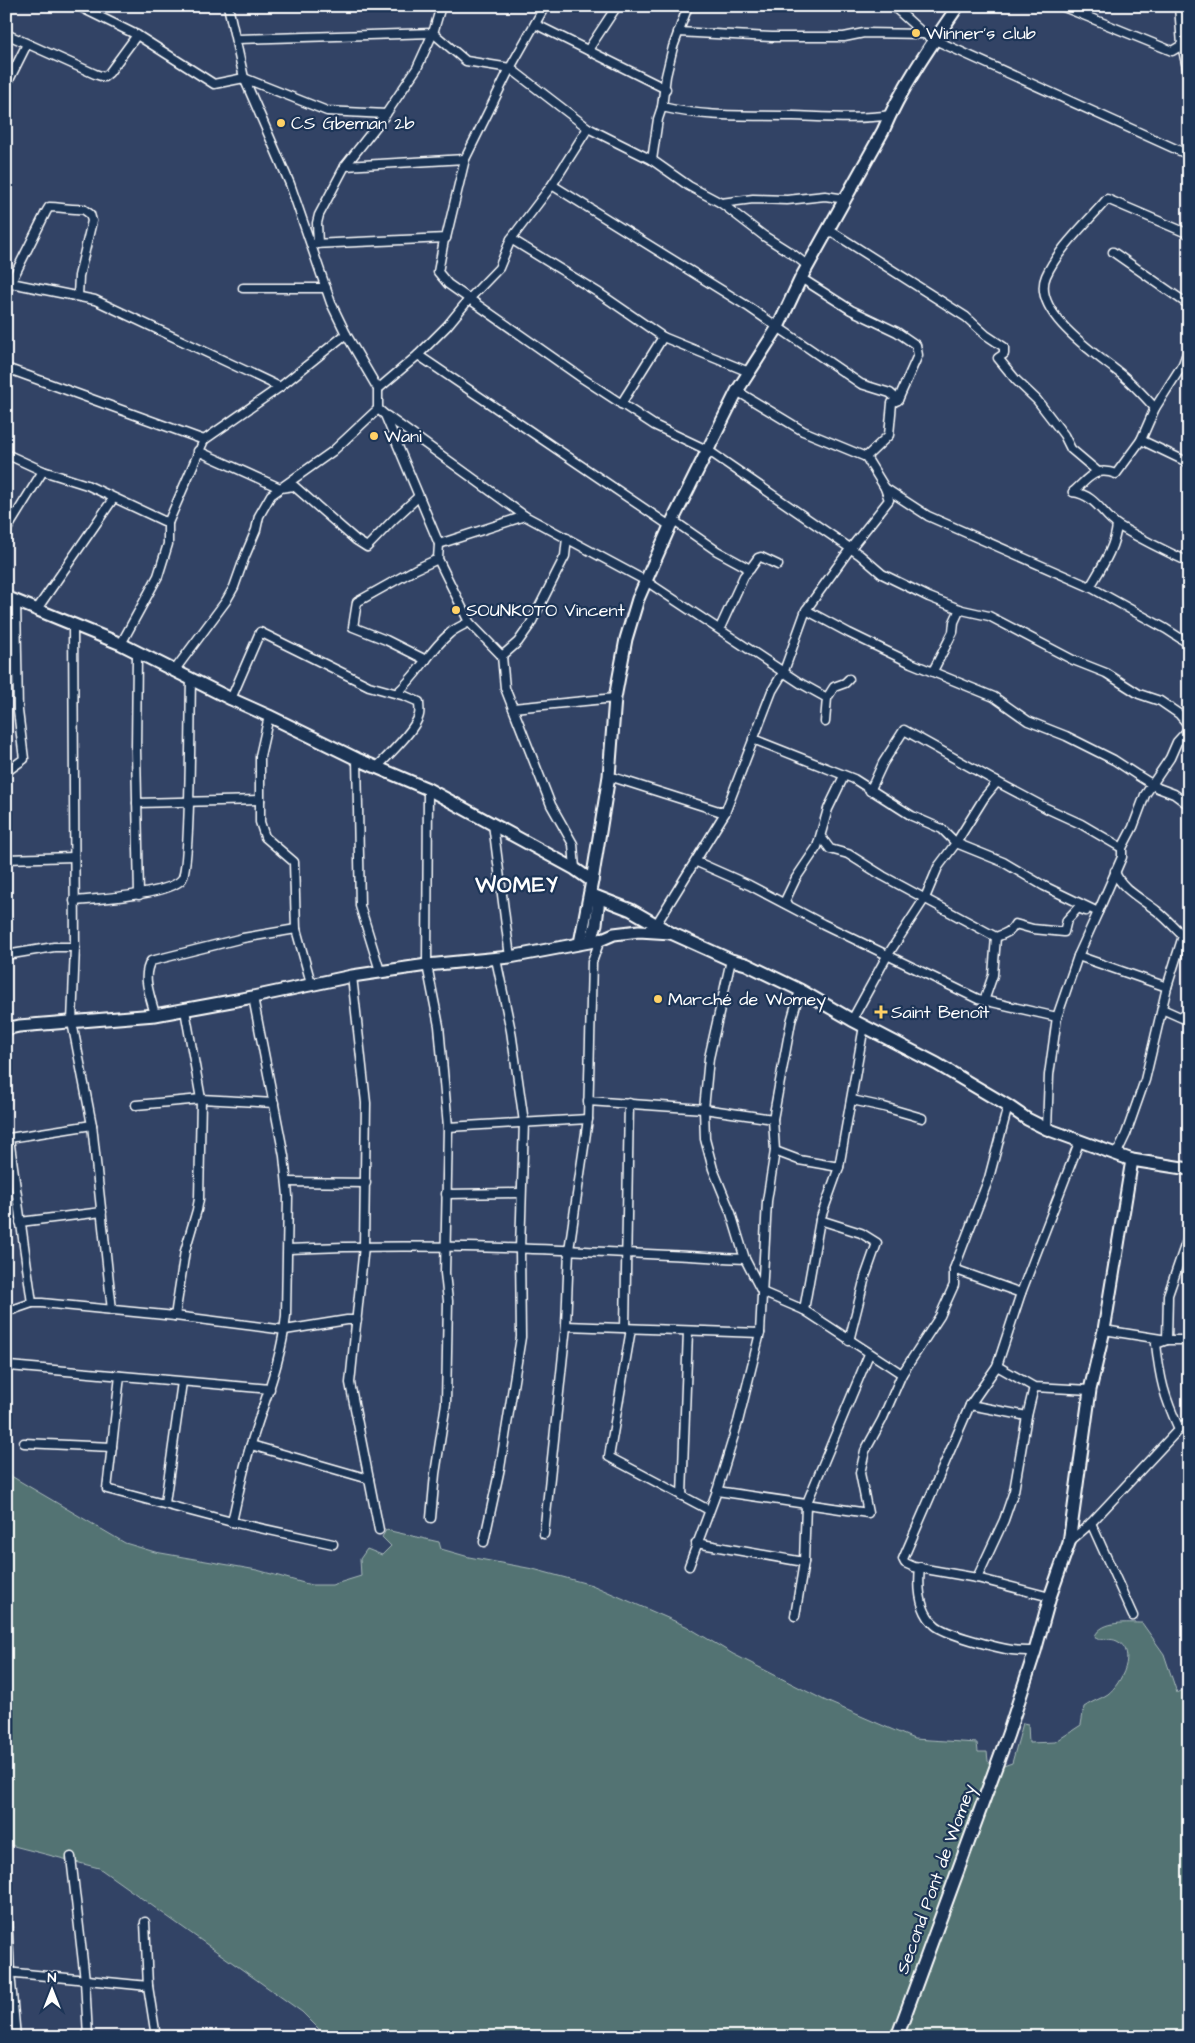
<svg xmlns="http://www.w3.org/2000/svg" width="1195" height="2043" viewBox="0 0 1195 2043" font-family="'Architects Daughter',sans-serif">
  <rect width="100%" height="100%" fill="#324365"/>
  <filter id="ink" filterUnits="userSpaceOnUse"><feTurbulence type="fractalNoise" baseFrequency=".02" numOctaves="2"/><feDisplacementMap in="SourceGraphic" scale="10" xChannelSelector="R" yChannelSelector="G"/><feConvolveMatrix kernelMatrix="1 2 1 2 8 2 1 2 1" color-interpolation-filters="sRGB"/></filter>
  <g filter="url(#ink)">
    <path fill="#527373" stroke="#a8b9b9" d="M6,1473L125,1543L155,1552L257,1570L311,1585H332L361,1576L360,1559L367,1549L382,1555L391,1546L382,1537L386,1530L439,1542L441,1549L469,1557L533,1569L592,1585L686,1626L733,1654L826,1701L914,1739L977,1743L978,1752H987L988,1761L992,1770L1012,1763L1023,1723L1028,1724L1029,1743L1055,1742L1081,1725L1084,1707C1092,1701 1101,1699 1108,1694C1121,1684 1138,1651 1117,1641C1111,1638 1103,1640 1097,1639L1095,1636C1102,1620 1128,1623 1142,1623L1164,1654L1177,1693L1189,1687V2037H327L302,2012L99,1868L6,1844Z"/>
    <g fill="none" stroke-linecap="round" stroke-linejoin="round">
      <g stroke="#fff" stroke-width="11">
        <g id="street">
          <polyline points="78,6 137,35 214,84 244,78 327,111 386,114"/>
          <polyline points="228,6 244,78 290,184 331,303 346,334 378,389 378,409 385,415 439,544 438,559 469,622 502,656 505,688 551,805 573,844 575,869"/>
          <polyline points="545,6 510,68 465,159 446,238 444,240 438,272 448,284 582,378 654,425 709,451 860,555 882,574 929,597 962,610 989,616 1073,660 1106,673 1139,694 1160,701 1179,714 1189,726"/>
          <polyline points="893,6 924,34 935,40 1189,155"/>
          <polyline points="1061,6 1172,51 1182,45 1189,47"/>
          <polyline points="1179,6 1182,45 1189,77"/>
          <polyline points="535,24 666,89"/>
          <polyline points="678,32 772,37 844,37 864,33 924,34"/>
          <polyline points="6,34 95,74 104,77 109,73 137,35"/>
          <polyline points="237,39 433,33 466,61 510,68 588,128 652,160 689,186 721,203 764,236 794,255 808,266"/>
          <polyline points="588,50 617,6"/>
          <polyline points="6,86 27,44"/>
          <path d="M662,107C708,118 747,115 793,116C825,117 858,120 890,115"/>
          <polyline points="652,160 658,119 662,107 666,76 673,47 688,6"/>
          <polyline points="345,166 465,159"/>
          <polyline points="552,185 747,306 861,384 890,393 898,400"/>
          <polyline points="721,203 753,199 787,200 825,196 846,199"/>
          <polyline points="829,230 966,317 986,335 1004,347 1004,354 998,358 1016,380 1037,400 1064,435 1071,449 1097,471"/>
          <polyline points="511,239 599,293 663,337 749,372"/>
          <polyline points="313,244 446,238"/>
          <polyline points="318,244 317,223 319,215 345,166 386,114 417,68 433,33 441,6"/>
          <polyline points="1113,252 1189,305"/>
          <polyline points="801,278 851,310 897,332 916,345 918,355 898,400 892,403 889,435 866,457"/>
          <polyline points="11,283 95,300 280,387"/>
          <polyline points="243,288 326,288"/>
          <path d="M6,292L46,212L49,207C61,207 71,210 83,209L90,214L92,221L79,276L78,296"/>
          <polyline points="418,355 670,526"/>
          <polyline points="6,368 204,440"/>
          <polyline points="378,389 418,355 447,326 470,298 499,268 511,239 552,185 588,128"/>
          <polyline points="737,391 803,431 866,457 885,488 928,516 1090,587 1166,629 1189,644"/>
          <polyline points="621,404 663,337"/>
          <path d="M1155,408C1143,395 1131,381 1117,371C1094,353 1031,311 1046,276C1059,247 1087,223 1107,199L1189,234"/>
          <polyline points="387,416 525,516 646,581 800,683 827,698 825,722"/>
          <polyline points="1141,440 1189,463"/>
          <polyline points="198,451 280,488 294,486 356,540 367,547 393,520 418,497"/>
          <polyline points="6,454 43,471 87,485 168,523"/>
          <path d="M1073,492C1088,479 1094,466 1116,474L1141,440L1155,408L1183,364L1189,348"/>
          <path d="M1073,492C1096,495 1102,515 1119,526C1141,539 1165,551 1189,562"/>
          <polyline points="674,521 717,551 750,569 744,576 720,628"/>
          <polyline points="6,531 43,471"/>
          <polyline points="439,544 525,516"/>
          <polyline points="750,569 758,558 761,557 778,565"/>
          <path d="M1090,587C1101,568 1115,548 1117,525"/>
          <polyline points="37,609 113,499"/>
          <polyline points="806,610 849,633 911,663 994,697 1028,721 1066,736 1114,760 1137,775 1158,788 1174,794 1189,805"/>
          <polyline points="73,624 75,947 72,1022 92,1125 112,1310"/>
          <polyline points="121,644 158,576 168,544 168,523 204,440 280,387 346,334"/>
          <polyline points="137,653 136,750 139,895"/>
          <polyline points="502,656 518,642 530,625 565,556 567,538"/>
          <polyline points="426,660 386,640 353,627 357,602 416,569 438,559"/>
          <polyline points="174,671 226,601 234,587 245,556 256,530 259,516 271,495 333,451 378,409"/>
          <polyline points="933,671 953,632 954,622 960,609"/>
          <path d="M397,693C417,676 429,651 449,634C454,629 462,626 469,622"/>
          <polyline points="827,698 834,687 845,683 849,679"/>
          <path d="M231,699L260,632L369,686L405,696L419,702C419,706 420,711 419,715C416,729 387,757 376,768"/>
          <polyline points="513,708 615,698"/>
          <polyline points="269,716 260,756 260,822 265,837 294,862 296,929 311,983"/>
          <polyline points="753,739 854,779 912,816 942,829 956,843 1003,862 1044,886 1098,912 1122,857 1122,848 1133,827 1145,795 1170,758 1177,742 1189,729"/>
          <polyline points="357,759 360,906 380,971"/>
          <polyline points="6,772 24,759 18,711 16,601"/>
          <polyline points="609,776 725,813"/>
          <polyline points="428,789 427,965 439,1026 448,1127 445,1273 448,1301 446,1403 435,1474 431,1518"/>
          <polyline points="870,791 883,763 904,730 997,782 1046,808 1081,824 1122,848"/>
          <polyline points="137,803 260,800"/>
          <polyline points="6,821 6,841"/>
          <polyline points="493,824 510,957"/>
          <path d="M821,837L830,849L848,854L883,876L996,937C1004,934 1011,932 1015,924L1033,929L1064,932L1067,920L1078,908L1086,911"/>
          <polyline points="6,859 74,857"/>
          <polyline points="697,862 749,885 823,924 978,999 1057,1017"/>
          <path d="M1115,871C1119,888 1145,901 1157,911C1167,919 1175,928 1183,936L1167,987L1145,1080L1126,1134L1116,1155"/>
          <path d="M74,901C95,899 170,895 182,879C191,866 190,707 191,680"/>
          <polyline points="784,903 796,878 817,847 828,809 844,776"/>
          <polyline points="657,923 725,813 772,691 784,671 806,610 850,549 889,500 885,488"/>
          <polyline points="1183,936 1189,928"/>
          <polyline points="6,955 54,947 75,947"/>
          <polyline points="1078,956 1167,987"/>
          <polyline points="731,960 709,1058 704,1109 705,1139 713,1169 731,1213 745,1259 762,1292 804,1310 902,1374"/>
          <polyline points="352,976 366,1103 364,1246 350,1383 379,1530"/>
          <polyline points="984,1001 993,975 996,937"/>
          <polyline points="1162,1009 1189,1021"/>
          <path d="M155,1015C151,997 141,977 151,961L243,938L296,929"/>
          <polyline points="852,1020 887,956 925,898 938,867 956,843 984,798 997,782"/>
          <polyline points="852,1100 884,1107 922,1118"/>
          <polyline points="588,1101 704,1109 773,1119"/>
          <polyline points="136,1105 201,1099 274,1103"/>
          <polyline points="448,1127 588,1119"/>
          <polyline points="1047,1129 1049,1075 1057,1017 1078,956 1098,912"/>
          <polyline points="775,1151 799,1160 839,1167"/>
          <polyline points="287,1182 366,1183"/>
          <polyline points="446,1194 521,1193"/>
          <polyline points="820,1220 861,1233 877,1243 865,1277 849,1341"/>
          <polyline points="20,1222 102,1212"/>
          <path d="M288,1249C440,1242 593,1251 745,1259"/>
          <polyline points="954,1269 1021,1293"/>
          <polyline points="32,1303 9,1138 92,1125"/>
          <polyline points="804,1310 820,1220 839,1167 864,1026"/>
          <polyline points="6,1312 32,1303 42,1303 175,1316 285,1330 347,1320 357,1320"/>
          <polyline points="175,1316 185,1251 197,1210 199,1199 201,1099 185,1010"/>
          <polyline points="566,1326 760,1333"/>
          <polyline points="625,1328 629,1103"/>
          <polyline points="631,1329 609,1457 709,1510"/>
          <polyline points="1104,1330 1167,1340 1189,1340"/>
          <polyline points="9,1366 270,1389"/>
          <polyline points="997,1366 1034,1387 1090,1390"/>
          <polyline points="120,1376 107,1489 232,1522 333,1544"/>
          <polyline points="970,1405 1027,1416"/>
          <path d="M1179,1429C1164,1396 1160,1380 1156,1344L1167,1340L1168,1295L1189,1234"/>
          <polyline points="24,1443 112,1447"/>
          <polyline points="251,1445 369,1479"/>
          <polyline points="717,1491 868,1513 860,1473 865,1451 882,1420 902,1374 940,1316 954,1285 954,1269 989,1178 1008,1106"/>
          <polyline points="682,1496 688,1331"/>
          <polyline points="165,1503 182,1382"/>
          <path d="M232,1522C238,1496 243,1469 251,1444C264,1401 282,1360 286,1315L288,1196L284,1156L253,997"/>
          <polyline points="1091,1523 1133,1616"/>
          <polyline points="544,1534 566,1326 569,1250 588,1119 592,962 600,940"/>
          <polyline points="484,1542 500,1468 521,1337 520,1249 524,1122 511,1031 496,959"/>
          <polyline points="1069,1542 1091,1523 1179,1429 1189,1421"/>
          <polyline points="696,1543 804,1562"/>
          <polyline points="689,1566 717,1491 738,1422 760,1333 767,1201 775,1151 773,1119 791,1022 800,990"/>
          <path d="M920,1567C918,1586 919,1611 935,1625C944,1634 998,1648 1012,1650C1020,1651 1028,1651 1035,1651"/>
          <polyline points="977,1578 1004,1520 1014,1491 1027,1416 1034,1387"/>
          <polyline points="1050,1597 977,1578 914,1567 905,1563 903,1559 970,1405 997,1366 1021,1293 1080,1140"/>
          <polyline points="795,1616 804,1562 806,1505 869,1354"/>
          <polyline points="71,1857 85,1980 88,2037"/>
          <polyline points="6,1898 10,1972 16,2037"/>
          <polyline points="145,1922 148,1986 156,2037"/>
          <polyline points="6,1972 148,1986"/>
        </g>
      </g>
      <g stroke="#fff" stroke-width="15">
        <g id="secondary">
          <polyline points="6,597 121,644 231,699 269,716 357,759 428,789 575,869 592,881"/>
          <polyline points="590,894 631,910 671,933 731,960 746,964 800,990 852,1020 937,1064 1008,1106 1027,1119 1047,1129 1132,1160 1189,1169"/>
          <polyline points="591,941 596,924 599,898"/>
          <path d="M580,943L592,881L609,776L615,698L626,639L638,599L670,526L737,391L778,327L801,278L883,131C901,88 931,45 958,6"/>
          <polyline points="6,1029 19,1026 155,1015 253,997 352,976 427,965 510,957 600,940 614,934 639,931 671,933"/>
          <polyline points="897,2037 1008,1734 1035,1651 1050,1597 1069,1543 1090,1390 1104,1330 1132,1160"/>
        </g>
      </g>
      <use href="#street" stroke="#1d3557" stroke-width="8"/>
      <use href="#secondary" stroke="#1d3557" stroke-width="11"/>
    </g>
  </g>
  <g fill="#ffd166" stroke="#1d3557" stroke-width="2">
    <circle cx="916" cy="33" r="5"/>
    <circle cx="281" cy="123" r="5"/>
    <circle cx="374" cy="436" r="5"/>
    <circle cx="456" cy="610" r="5"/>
    <circle cx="658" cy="999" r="5"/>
    <path d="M878.5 1004.5h5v5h5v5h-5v5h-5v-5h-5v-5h5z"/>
  </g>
  <g text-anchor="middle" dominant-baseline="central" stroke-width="4.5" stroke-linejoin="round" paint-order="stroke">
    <g font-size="18" fill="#fff" stroke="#1d3557" text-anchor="start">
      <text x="926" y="33">Winner's club</text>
      <text x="291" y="123">CS Gbeman 2b</text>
      <text x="384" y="436">Wani</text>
      <text x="466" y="610">SOUNKOTO Vincent</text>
      <text x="668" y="999">Marché de Womey</text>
      <text x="891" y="1012">Saint Benoît</text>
    </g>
    <g font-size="18" fill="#fff" stroke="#1d3557">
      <text transform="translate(936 1879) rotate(-70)">Second Pont de Womey</text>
    </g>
    <g font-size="22" font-weight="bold" letter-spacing="1" fill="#fff" stroke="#1d3557">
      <text x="517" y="885">WOMEY</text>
    </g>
  </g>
  <rect width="1195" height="2043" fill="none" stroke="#1d3557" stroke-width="25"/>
  <rect x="12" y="12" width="1170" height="2018" fill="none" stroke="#fff" stroke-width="2" filter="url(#ink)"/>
  <g transform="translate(52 1990)" stroke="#1d3557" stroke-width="4" paint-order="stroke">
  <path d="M0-4L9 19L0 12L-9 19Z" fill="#ffffff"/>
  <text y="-8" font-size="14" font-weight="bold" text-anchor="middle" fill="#ffffff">N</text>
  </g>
</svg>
